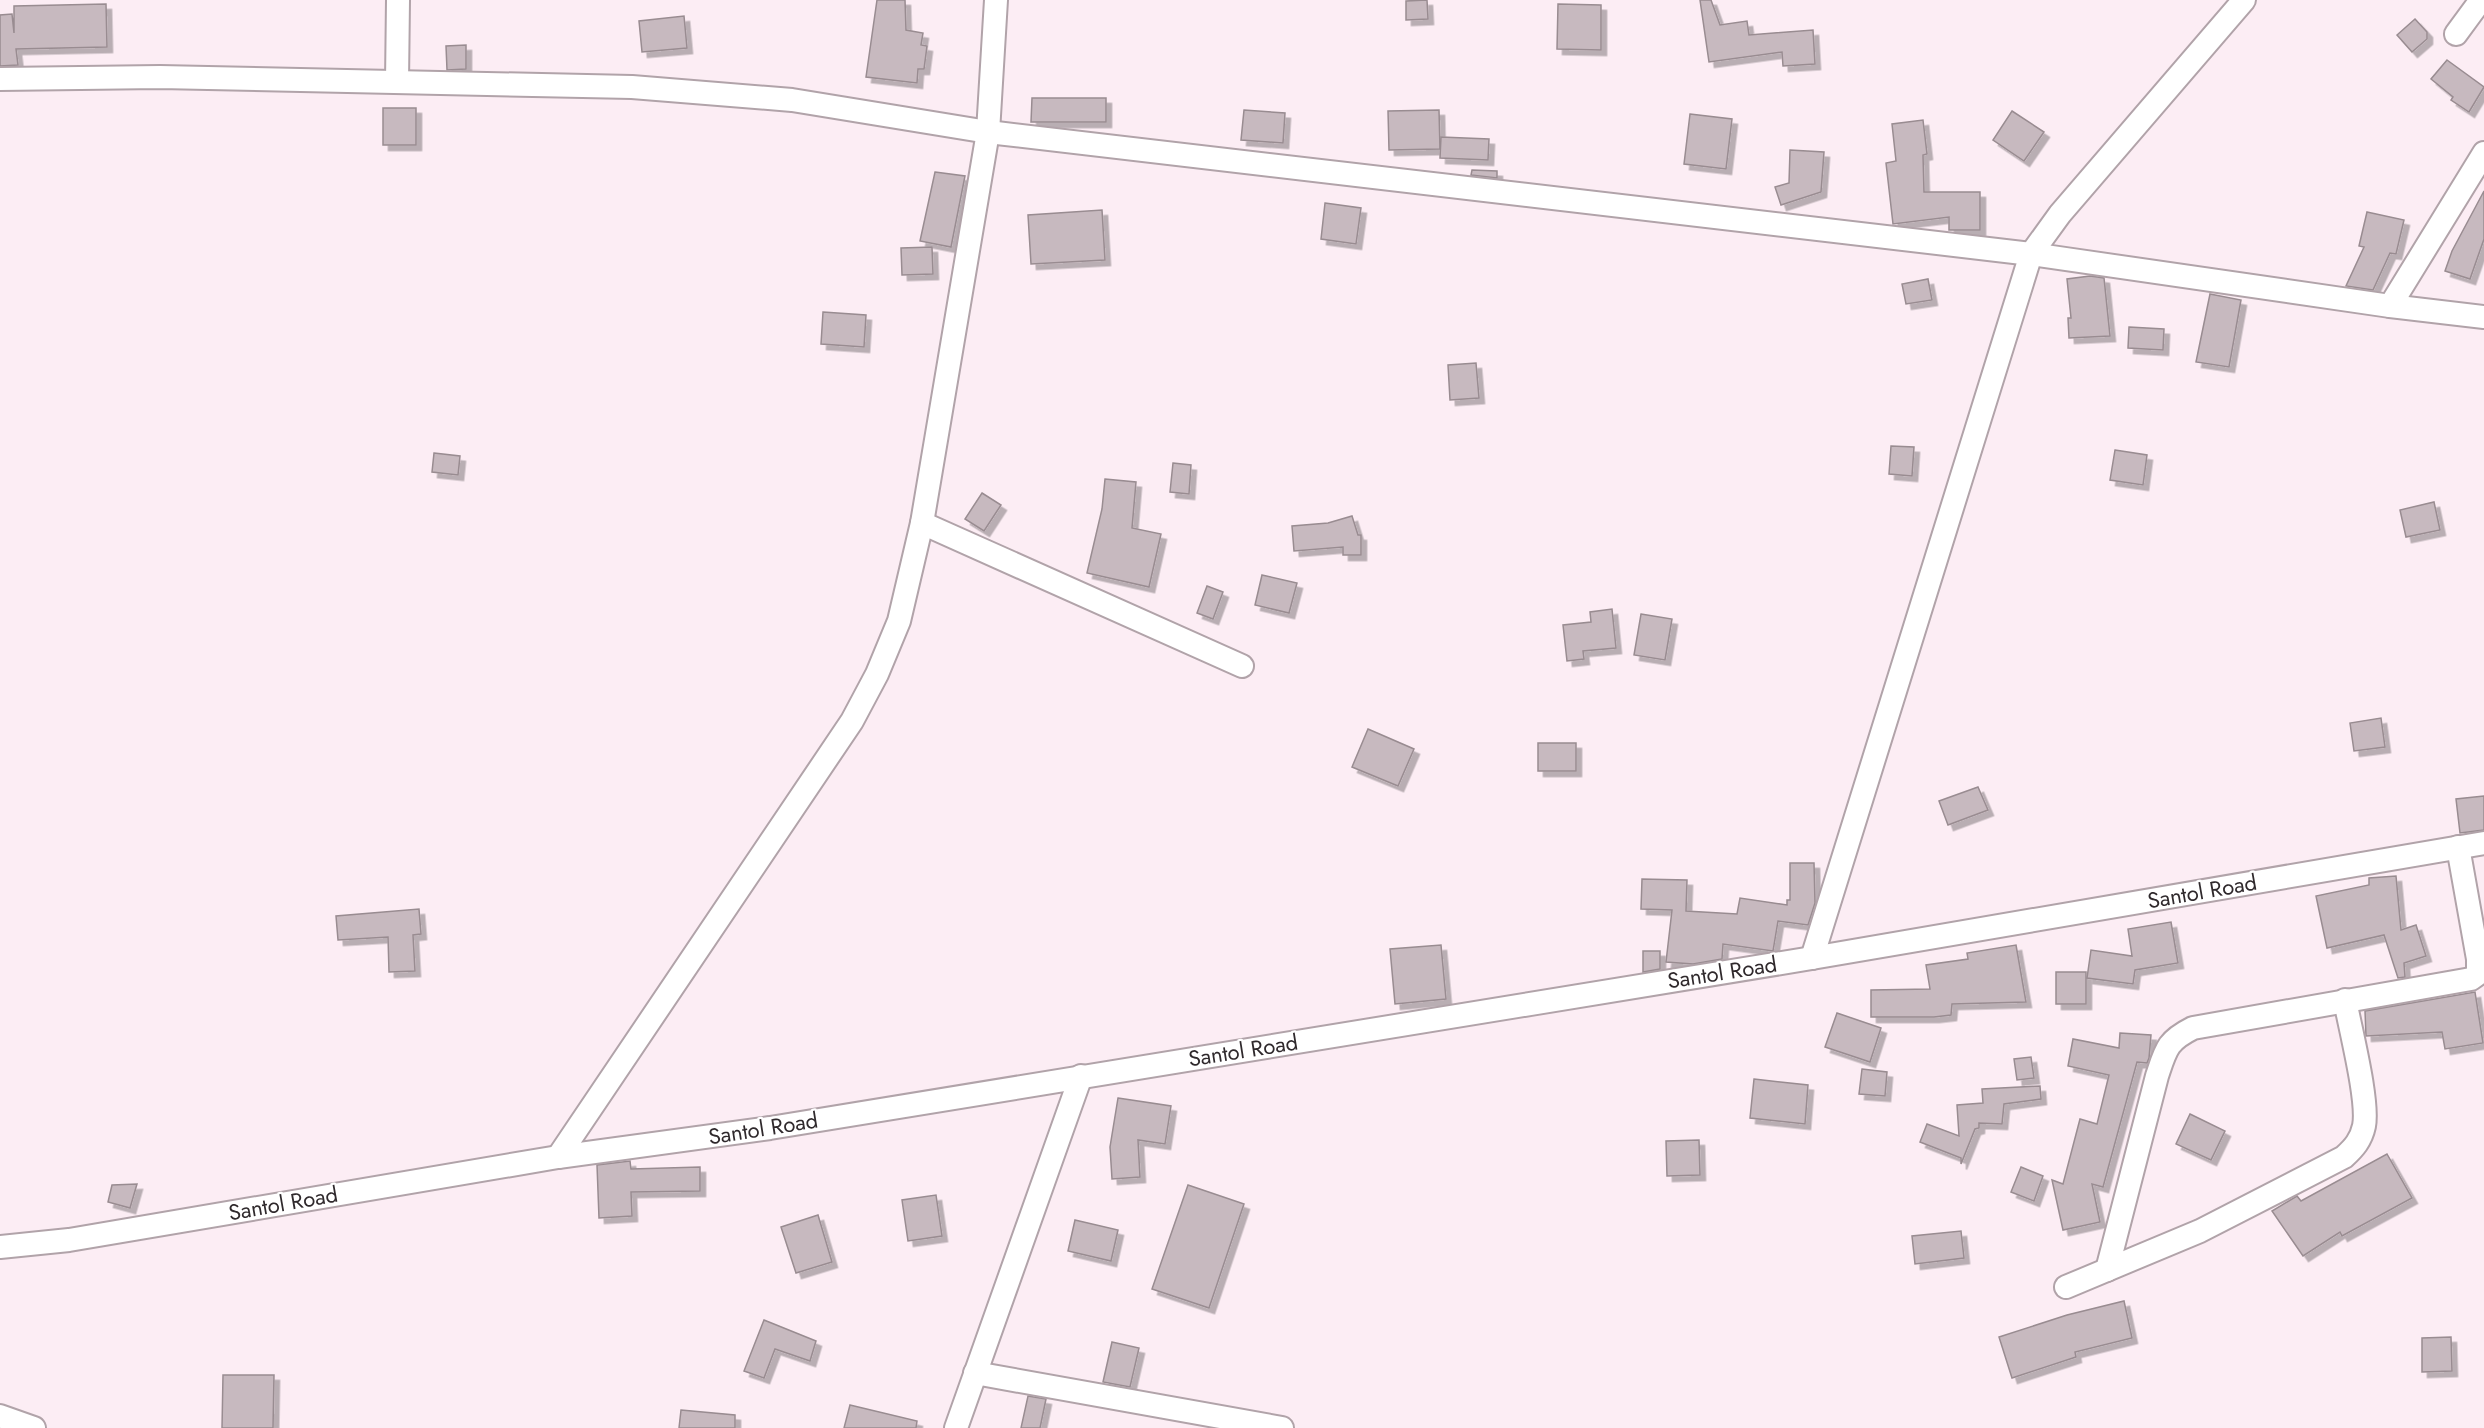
<svg xmlns="http://www.w3.org/2000/svg" width="2484" height="1428" viewBox="0 0 2484 1428" font-family="Jost,sans-serif">
  <defs>
    <filter id="shadow"><feDropShadow dx="5.5" dy="5.5" stdDeviation="0" flood-color="#0004"/></filter>
  </defs>
  <rect width="100%" height="100%" fill="#fcedf4"/>
  <g fill="#c7b9bf" stroke="#998c91" stroke-width="1.5" filter="url(#shadow)">
    <polygon points="877,0 905,0 906,30 923,33 921,45 927,46 924,69 918,69 917,83 866,77"/>
    <polygon points="1427,0 1428,19 1406,20 1406,1"/>
    <polygon points="1700,0 1711,0 1720,25 1747,21 1749,35 1813,30 1815,64 1783,66 1782,52 1709,62"/>
    <polygon points="106,4 107,47 16,49 18,65 0,66 0,15 12,14 14,33 14,6"/>
    <polygon points="1558,4 1601,5 1601,50 1557,49"/>
    <polygon points="684,16 687,48 642,52 639,21"/>
    <polygon points="2415,19 2427,32 2427,39 2412,52 2397,35"/>
    <polygon points="466,45 466,69 447,70 446,46"/>
    <polygon points="2447,60 2484,87 2469,112 2451,100 2453,97 2431,79"/>
    <polygon points="1032,98 1106,98 1106,122 1031,122"/>
    <rect x="383" y="108" width="33" height="37"/>
    <polygon points="1244,110 1285,113 1283,143 1241,140"/>
    <polygon points="1439,110 1440,149 1389,150 1388,111"/>
    <polygon points="2012,111 2044,132 2024,161 1993,140"/>
    <polygon points="1690,114 1732,119 1726,169 1684,164"/>
    <polygon points="1923,120 1927,154 1923,155 1924,192 1980,192 1980,230 1949,230 1949,217 1893,224 1886,163 1896,161 1892,124"/>
    <polygon points="1441,137 1489,139 1488,160 1440,158"/>
    <polygon points="1790,150 1824,152 1821,192 1781,205 1775,187 1789,183"/>
    <polygon points="1472,170 1497,171 1497,178 1471,175"/>
    <polygon points="935,172 965,176 951,247 920,241"/>
    <polygon points="2484,191 2484,239 2470,279 2445,271 2452,251"/>
    <polygon points="1325,203 1361,208 1356,244 1321,239"/>
    <polygon points="1102,210 1105,260 1031,264 1028,215"/>
    <polygon points="2367,212 2404,220 2396,254 2390,253 2373,290 2346,286 2364,247 2359,246"/>
    <polygon points="932,247 933,274 902,275 901,248"/>
    <polygon points="2090,276 2104,278 2110,336 2069,338 2068,318 2071,318 2067,279"/>
    <polygon points="1928,279 1932,300 1906,304 1902,284"/>
    <polygon points="2210,294 2241,300 2229,367 2196,362"/>
    <polygon points="823,312 866,315 864,347 821,344"/>
    <polygon points="2129,327 2164,329 2163,350 2128,348"/>
    <polygon points="1476,363 1479,398 1450,400 1448,365"/>
    <polygon points="1891,446 1914,447 1912,476 1889,474"/>
    <polygon points="2115,450 2147,455 2143,485 2110,480"/>
    <polygon points="434,453 460,456 458,475 432,472"/>
    <polygon points="1173,463 1191,465 1189,494 1170,492"/>
    <polygon points="1105,479 1136,482 1132,528 1161,534 1149,587 1087,573 1102,509"/>
    <polygon points="982,493 1001,505 984,531 965,519"/>
    <polygon points="2434,502 2440,530 2406,537 2400,510"/>
    <polygon points="1352,516 1358,535 1361,535 1361,555 1343,555 1343,547 1294,551 1292,526 1328,523"/>
    <polygon points="1262,575 1297,583 1289,613 1255,605"/>
    <polygon points="1207,586 1223,592 1213,619 1197,613"/>
    <polygon points="1612,609 1616,648 1583,651 1584,659 1567,661 1563,625 1591,622 1590,612"/>
    <polygon points="1641,614 1672,619 1665,660 1634,655"/>
    <polygon points="2381,718 2385,747 2354,751 2350,723"/>
    <polygon points="1368,729 1414,749 1398,786 1352,767"/>
    <rect x="1538" y="743" width="38" height="28"/>
    <polygon points="1978,787 1988,810 1948,825 1939,801"/>
    <polygon points="2484,796 2484,830 2460,833 2456,799"/>
    <polygon points="1790,863 1814,863 1815,903 1808,925 1778,921 1773,951 1723,944 1722,959 1693,964 1666,962 1672,910 1641,909 1642,879 1687,880 1686,911 1737,914 1740,898 1787,905 1787,900 1790,900"/>
    <polygon points="2396,876 2401,930 2416,925 2426,956 2404,963 2405,977 2398,978 2384,935 2327,948 2316,896 2369,885 2369,878"/>
    <polygon points="419,909 421,934 413,935 415,971 389,972 388,937 338,940 336,916"/>
    <polygon points="2171,922 2178,963 2135,970 2133,984 2087,978 2091,950 2132,956 2128,929"/>
    <polygon points="1441,945 1446,999 1395,1004 1390,949"/>
    <polygon points="2016,945 2026,1002 1952,1004 1951,1015 1934,1017 1871,1017 1871,990 1930,989 1926,965 1968,959 1967,953"/>
    <polygon points="1643,951 1660,951 1660,969 1643,972"/>
    <rect x="2056" y="972" width="30" height="32"/>
    <polygon points="2475,992 2483,1043 2445,1049 2442,1032 2366,1036 2365,1011"/>
    <polygon points="1837,1013 1881,1028 1870,1062 1825,1047"/>
    <polygon points="2120,1033 2151,1035 2149,1058 2147,1063 2137,1062 2103,1187 2092,1184 2100,1222 2063,1230 2052,1180 2063,1184 2080,1119 2097,1124 2109,1075 2068,1066 2073,1039 2119,1048"/>
    <polygon points="2031,1057 2034,1078 2017,1080 2014,1059"/>
    <polygon points="1862,1069 1887,1072 1885,1096 1859,1094"/>
    <polygon points="1754,1079 1808,1085 1805,1124 1750,1118"/>
    <polygon points="2040,1086 2041,1099 2004,1104 2002,1124 1979,1123 1979,1128 1975,1129 1961,1164 1961,1158 1920,1142 1927,1124 1959,1136 1957,1105 1983,1103 1982,1089"/>
    <polygon points="1118,1098 1171,1106 1165,1144 1138,1140 1140,1177 1112,1179 1110,1147"/>
    <polygon points="2190,1114 2225,1131 2211,1160 2176,1144"/>
    <polygon points="1699,1140 1700,1175 1667,1176 1666,1141"/>
    <polygon points="2387,1154 2412,1198 2342,1236 2340,1232 2303,1256 2272,1211 2297,1196 2301,1201"/>
    <polygon points="630,1161 631,1169 700,1167 700,1191 631,1192 632,1216 599,1218 597,1165"/>
    <polygon points="2021,1167 2043,1176 2034,1201 2011,1192"/>
    <polygon points="137,1184 130,1208 108,1202 112,1185"/>
    <polygon points="1188,1185 1244,1204 1209,1308 1152,1289"/>
    <polygon points="936,1195 942,1236 908,1241 902,1200"/>
    <polygon points="818,1215 832,1262 796,1273 781,1227"/>
    <polygon points="1075,1220 1118,1230 1111,1261 1068,1251"/>
    <polygon points="1961,1231 1964,1258 1915,1264 1912,1236"/>
    <polygon points="2124,1301 2132,1338 2075,1352 2076,1357 2012,1378 1999,1337 2067,1315"/>
    <polygon points="764,1320 816,1341 810,1361 775,1349 764,1378 744,1371"/>
    <polygon points="2451,1337 2452,1371 2422,1372 2422,1338"/>
    <polygon points="1112,1342 1139,1348 1130,1387 1103,1382"/>
    <polygon points="223,1375 274,1375 273,1428 222,1428"/>
    <polygon points="1028,1396 1046,1399 1040,1428 1021,1428"/>
    <polygon points="850,1405 917,1421 916,1428 844,1428"/>
    <polygon points="681,1410 735,1415 735,1428 679,1428"/>
  </g>
  <g fill="none" stroke-linecap="round" stroke-linejoin="round">
    <g stroke="#b1a3a9" stroke-width="26">
      <g id="minor">
        <polyline points="2456,34 2481,0"/>
        <polyline points="0,79 160,77 632,87 792,100 988,132 2031,254 2390,306 2484,317"/>
        <polyline points="397,82 398,0"/>
        <polyline points="2390,306 2484,153"/>
        <polyline points="922,523 1242,666"/>
        <polyline points="1812,958 2031,254 2060,214 2244,0"/>
        <polyline points="558,1157 852,721 877,674 899,621 922,523 988,132 996,0"/>
        <polyline points="0,1247 69,1240 558,1157 770,1128 1812,958 2484,843"/>
        <path d="M2107,1270L2157,1076C2166,1049 2167,1041 2193,1028L2471,979L2478,974V959L2458,847"/>
        <path d="M2066,1287L2200,1231L2344,1157C2354,1148 2361,1140 2364,1126C2369,1101 2350,1028 2345,1000"/>
        <polyline points="975,1373 1282,1428"/>
        <polyline points="0,1416 34,1428"/>
        <polyline points="956,1428 1081,1076"/>
      </g>
    </g>
    <use href="#minor" stroke="#fff" stroke-width="22"/>
  </g>
  <g text-anchor="middle" dominant-baseline="central" stroke-width="4.5" stroke-linejoin="round" paint-order="stroke">
    <g font-size="22" fill="#2f292c" stroke="#fff">
      <text transform="translate(2202 891) rotate(-10)">Santol Road</text>
      <text transform="translate(1722 972) rotate(-9)">Santol Road</text>
      <text transform="translate(1243 1050) rotate(-9)">Santol Road</text>
      <text transform="translate(763 1128) rotate(-9)">Santol Road</text>
      <text transform="translate(283 1203) rotate(-10)">Santol Road</text>
    </g>
  </g>
</svg>
